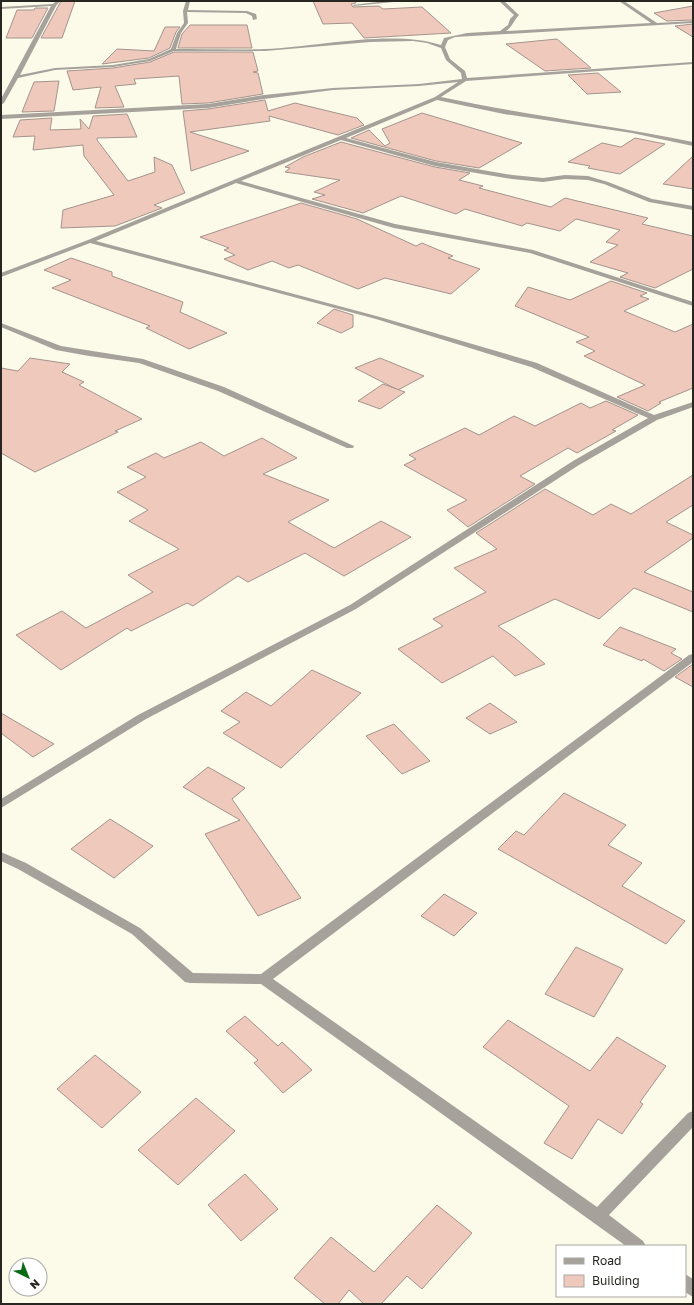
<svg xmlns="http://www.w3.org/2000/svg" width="694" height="1305" viewBox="0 0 694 1305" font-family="'Golos Text',sans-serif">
  <rect width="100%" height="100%" fill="#fcfae9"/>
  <g fill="#eec9bc" stroke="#a4948e">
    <polygon points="61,1 75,1 62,38 41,38"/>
    <polygon points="313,1 355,1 356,3 351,4 353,7 379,6 383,9 422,7 451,33 364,38 352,23 323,24"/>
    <polygon points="693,6 693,20 667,21 654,13"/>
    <polygon points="35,8 48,8 32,38 6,38 17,10 34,10"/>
    <polygon points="693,24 693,37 675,26"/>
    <polygon points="190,25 247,25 252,48 178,48 182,34"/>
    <polygon points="165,27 180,27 176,32 170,48 149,58 102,64 117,49 154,51"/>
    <polygon points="557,39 591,68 545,71 506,44"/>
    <polygon points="174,52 253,52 258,71 253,72 258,73 263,94 208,103 182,104 179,76 134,79 136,84 115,86 124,107 95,108 101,87 73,90 67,71 113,68 150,62"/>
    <polygon points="598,73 621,92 587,94 568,75"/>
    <polygon points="59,81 54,111 22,112 34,82"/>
    <polygon points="265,100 268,111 295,103 357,118 364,125 338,135 269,116 270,121 190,132 249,151 191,171 183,111 208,109"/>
    <polygon points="422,113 522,143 479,168 436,161 351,138 369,130 385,146 390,143 382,129"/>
    <polygon points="127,114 137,137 97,138 97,140 128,181 155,172 154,157 172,165 185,193 154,205 162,208 115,226 61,228 63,210 114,195 84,156 83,145 33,150 35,136 13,137 20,120 52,118 50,130 81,129 80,119 89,129 93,116"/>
    <polygon points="635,138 665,144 620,174 588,168 590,166 568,162 602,143 621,147"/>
    <polygon points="341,142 435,167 470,173 459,180 483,186 479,188 551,207 565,198 648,218 642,224 693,236 693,269 655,288 620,277 628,273 590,262 618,245 606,242 620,230 576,219 560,231 527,223 522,226 465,209 456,214 401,196 363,213 312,199 325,195 314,192 340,180 285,172 290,168 285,167 303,157"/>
    <polygon points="693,156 693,189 663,184"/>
    <polygon points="301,203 357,219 416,246 422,243 453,256 448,258 480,269 451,294 385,278 358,289 298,265 289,268 272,261 248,270 224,259 235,255 224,250 229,248 200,237"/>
    <polygon points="71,258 112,272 112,276 183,302 180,312 227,333 189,349 146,328 150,326 52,288 71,280 44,270"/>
    <polygon points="611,281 647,293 640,296 649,299 624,311 675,332 693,324 693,388 659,402 661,403 648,411 617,397 645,385 584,356 595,351 576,342 589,337 515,306 528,287 570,300"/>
    <polygon points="334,309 353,315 353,327 341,333 317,323"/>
    <polygon points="30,358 70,364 62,372 84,382 79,385 142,419 115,431 118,432 35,472 1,453 1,368 18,371"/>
    <polygon points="380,358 424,376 398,390 355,368"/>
    <polygon points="383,384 405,392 380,409 358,401"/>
    <polygon points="606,401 638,415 612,430 616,431 577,453 568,448 520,476 535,484 468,527 447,510 467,500 404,465 416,459 409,455 465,428 479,435 514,416 535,426 581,403 590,408"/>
    <polygon points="262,438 297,458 263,474 329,500 288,522 334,548 381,521 411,537 344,576 305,553 248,582 238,576 193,606 187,603 131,631 127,628 61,670 16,635 62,611 86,628 153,592 128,575 179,549 129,521 148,510 117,492 146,477 127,467 156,453 164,458 201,442 224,456"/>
    <polygon points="693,475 693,505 666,522 693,535 693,538 644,572 693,592 693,612 634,588 599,619 555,599 498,626 515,638 545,664 515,676 493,656 442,683 398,649 443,626 433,619 486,592 454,568 497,549 476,533 545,489 593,515 611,504 631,514"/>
    <polygon points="620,627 676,649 671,653 682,659 664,671 643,659 642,661 603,645"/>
    <polygon points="693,664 693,687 675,677"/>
    <polygon points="312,670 361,693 281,768 223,733 240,722 221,711 246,692 271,706"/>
    <polygon points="490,703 517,722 490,734 466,718"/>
    <polygon points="1,713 54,744 33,757 1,733"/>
    <polygon points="394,724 430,761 402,774 366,736"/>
    <polygon points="208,767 245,788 232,799 301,898 258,916 205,834 240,820 183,787"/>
    <polygon points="564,793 626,825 608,845 642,863 622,886 685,921 666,944 498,849 516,831 524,835"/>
    <polygon points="110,819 153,846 114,878 71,849"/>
    <polygon points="444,894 477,913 454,936 421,916"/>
    <polygon points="576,947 623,969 594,1017 545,994"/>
    <polygon points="245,1016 278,1046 282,1042 312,1070 283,1093 254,1063 258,1060 226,1031"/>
    <polygon points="508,1020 590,1071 617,1037 666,1066 640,1102 643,1104 622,1134 598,1119 572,1159 544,1143 569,1106 483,1047"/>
    <polygon points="95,1055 141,1092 102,1128 57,1089"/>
    <polygon points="196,1098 235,1131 178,1185 138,1150"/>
    <polygon points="245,1174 278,1209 241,1241 208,1205"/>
    <polygon points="437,1205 472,1233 422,1289 407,1276 381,1304 364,1304 349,1290 338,1304 325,1304 294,1278 331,1237 374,1272"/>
  </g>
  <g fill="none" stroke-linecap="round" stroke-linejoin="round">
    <g fill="#a6a19b" fill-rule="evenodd">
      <path d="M56,1H60L56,6L20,75L55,68L113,65L149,59L171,49L177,33L184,23L183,11L186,1H190L188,10L247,11L256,14L257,19L253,20L252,16L246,13L187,12L188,23L181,33L176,49C205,49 235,50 265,49C317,47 392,29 441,45L444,38L467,33L500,31L508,25L510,19L514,15L499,1H504L519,15C514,20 513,26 506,31L651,23L619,1H624L657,23L693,21V23L455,37L448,40L445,47L450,59L465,71L467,78L693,62V64L466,81L441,97C525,115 610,125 693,142V146L632,133L504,114L437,100L346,138L436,162L512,175L543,178L565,175L588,176L608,182L652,199L693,206V210L649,202L604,184L588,180L565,179L543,182L512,179L435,166L341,140L241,181L395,224L533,250L693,302V306L530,253L394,228L236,183L96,241L380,317L537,363L654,415L693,402V407L657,420L579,465L356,609L146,719L1,808V799L138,715L350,605L573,461L648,418L531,367L376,319L90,243L1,277V273L88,240L435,97L458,82L419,86L333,90L264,99L208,108L1,119V115L208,104L264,95L333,88L419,84L462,79L461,73L446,60L441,48L427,43L413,41L370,42L265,51H174L150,61L113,67L55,70L18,78L4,103L1,105V99L51,6L1,9V7L53,4Z"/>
      <polygon points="386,1 403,1 354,6 352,5"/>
      <polygon points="1,323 61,346 143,359 224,387 354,446 353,448 347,448 218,391 139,363 89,356 56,350 1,327"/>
      <polygon points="693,654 693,662 273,979 597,1207 688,1113 693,1111 693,1127 609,1215 643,1241 646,1246 626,1246 261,984 190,983 185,982 132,934 18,869 1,861 1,852 26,863 140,928 193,973 261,974 689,655"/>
      <polygon points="685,1274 693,1279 693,1297 685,1292"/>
    </g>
  </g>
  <rect width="694" height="1305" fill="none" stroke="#272620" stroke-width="4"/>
  <rect x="556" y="1245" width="130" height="52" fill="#ffffff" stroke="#a9a8a6"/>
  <rect x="564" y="1258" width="20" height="6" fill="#a6a19b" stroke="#a9a8a6"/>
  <text x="592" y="1265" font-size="12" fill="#272620">Road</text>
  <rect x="564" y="1275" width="20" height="12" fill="#eec9bc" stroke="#a9a8a6"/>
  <text x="592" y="1285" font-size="12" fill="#272620">Building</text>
  <g transform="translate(28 1277) rotate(137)"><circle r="19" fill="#ffffff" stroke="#a9a8a6"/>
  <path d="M0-3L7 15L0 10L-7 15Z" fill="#0a6b17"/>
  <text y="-6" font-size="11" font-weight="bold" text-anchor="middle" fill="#272620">N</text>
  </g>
</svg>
